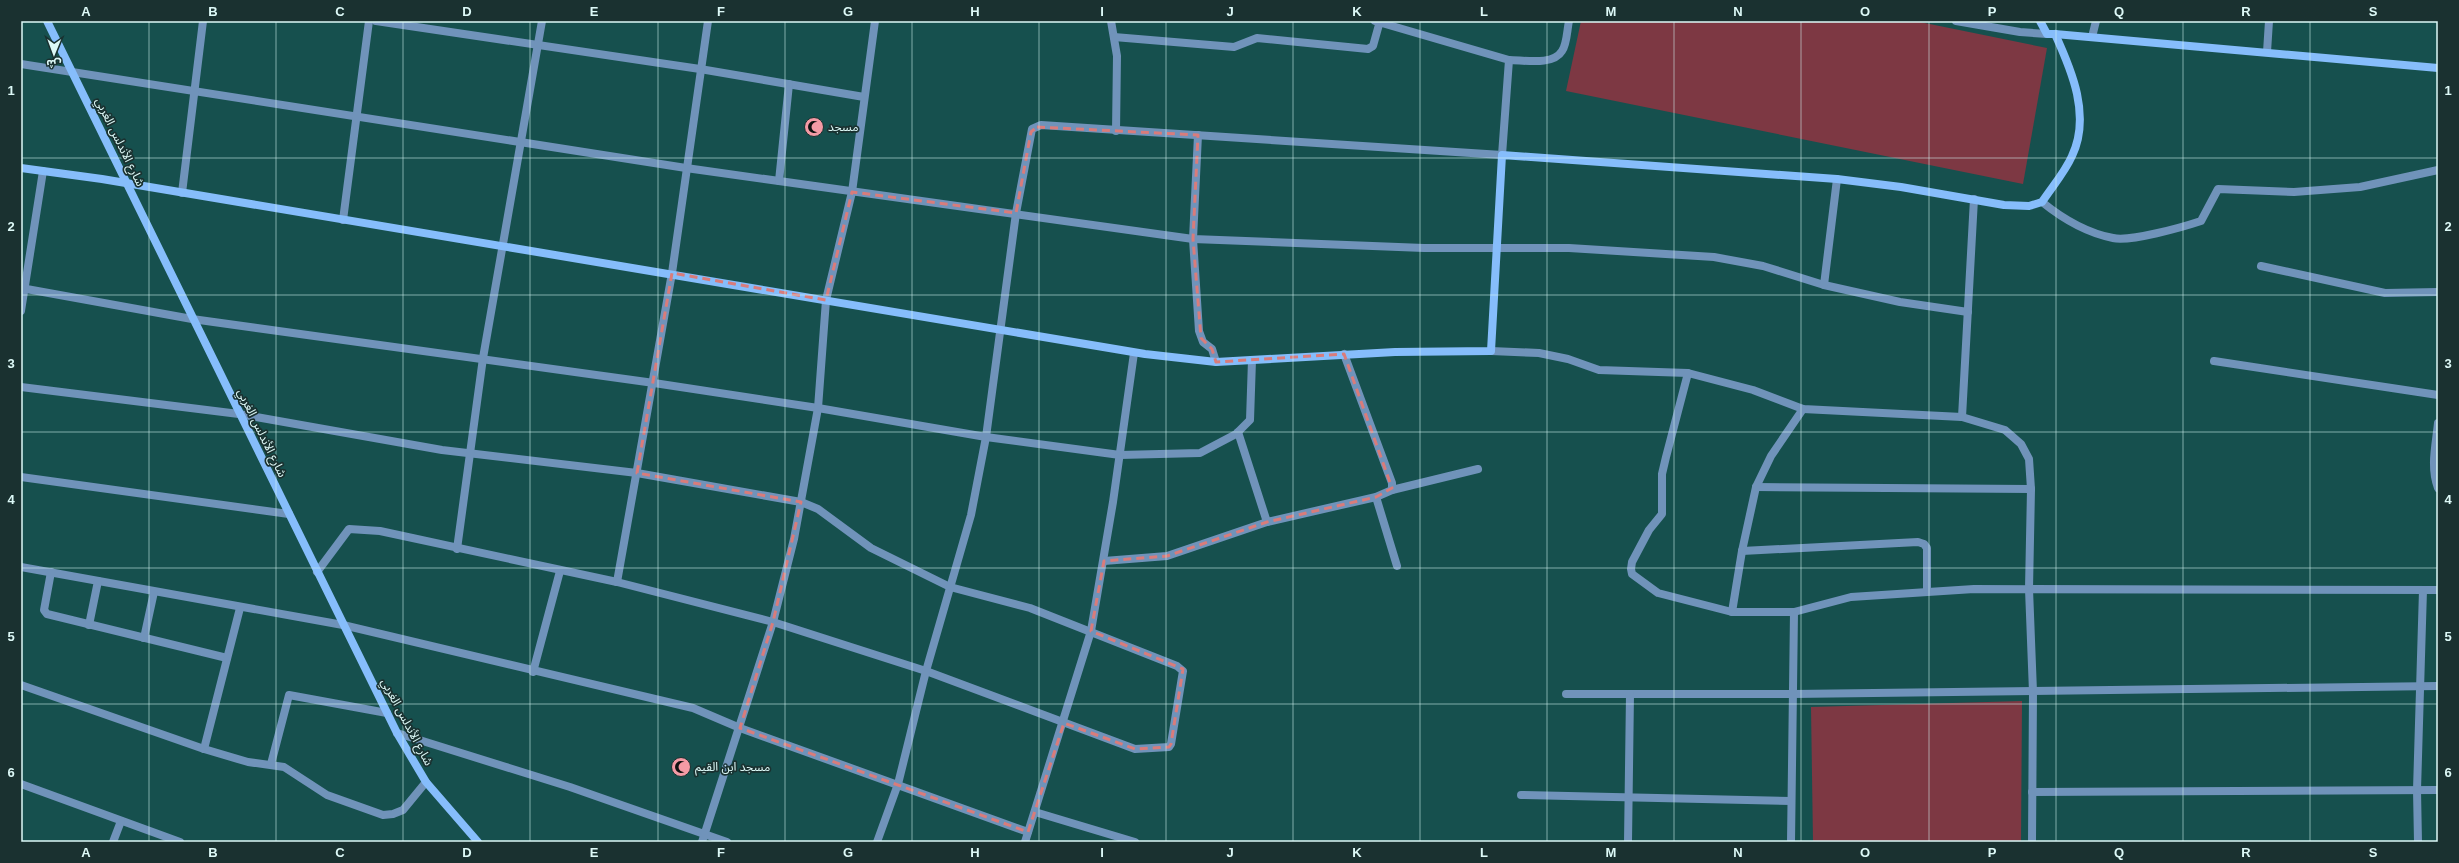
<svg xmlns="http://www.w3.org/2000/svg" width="2459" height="863" viewBox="0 0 2459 863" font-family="Helvetica,'Noto Sans Arabic',sans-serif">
  <rect width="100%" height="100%" fill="#16504e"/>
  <g fill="#7d3843">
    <polygon points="1581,21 1915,21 2047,48 2023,184 1566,91"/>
    <polygon points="2022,701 2021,842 1813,842 1811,707"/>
  </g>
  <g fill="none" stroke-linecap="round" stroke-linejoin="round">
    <g stroke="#7093ba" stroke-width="8">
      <polyline points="376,21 700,69 864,97"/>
      <polyline points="1111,21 1117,56 1116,131"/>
      <polyline points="1956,21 2020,32 2047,34"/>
      <polyline points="1114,37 1234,47 1257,38 1368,49 1373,46 1380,21"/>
      <polyline points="2092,37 2096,21"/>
      <polyline points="2267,52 2269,21"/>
      <path d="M1509,60C1524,60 1553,66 1562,51C1567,44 1567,30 1569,21"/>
      <polyline points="21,64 686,168 1193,239 1424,248 1569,248 1714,257 1763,266 1824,285 1900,302 1968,312"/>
      <polyline points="1198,135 1193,239 1199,331 1203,342 1212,349 1216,362"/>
      <polyline points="779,181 789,84"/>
      <polyline points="182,193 203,21"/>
      <path d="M2042,202C2063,219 2087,233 2113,238C2130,242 2183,227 2201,221L2218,189L2294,192L2360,187L2438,170"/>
      <polyline points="343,220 369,21"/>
      <polyline points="2261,266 2385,293 2438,292"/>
      <polyline points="1824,285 1837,179"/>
      <polyline points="21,288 192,319 654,383 818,408 986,437 1120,455 1200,453 1236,434 1250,420 1252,360"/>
      <polyline points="21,311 43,171"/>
      <polyline points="1491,351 1539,353 1568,359 1599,370 1688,373 1753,390 1803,409 1962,417 2005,430 2021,444 2029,459 2031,489 2029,589 2033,692 2032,842"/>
      <polyline points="1344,354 1392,483 1392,490"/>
      <polyline points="2214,361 2438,395"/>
      <polyline points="1688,373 1666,457 1662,474 1662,514 1649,530 1632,562 1631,569 1632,574 1658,593 1732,612 1794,612 1851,597 1974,589 2438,590"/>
      <polyline points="21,387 239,414 442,450 637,473 801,502 818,509 871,548 950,587 1030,608 1177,666 1183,671 1171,744 1169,747 1135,749 926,671 773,622 617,582 380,531 349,529 317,572"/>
      <polyline points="1962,417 1974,199"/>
      <path d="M2438,423C2436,444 2430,467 2438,488"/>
      <polyline points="1238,432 1267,522"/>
      <polyline points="21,477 289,514"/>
      <polyline points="1756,487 2031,489"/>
      <polyline points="1376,497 1397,566"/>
      <polyline points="457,549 483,358 542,21"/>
      <polyline points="1742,551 1918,542 1924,544 1927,548 1927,591"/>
      <polyline points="1104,561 1167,556 1267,522 1376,497 1392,490 1478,469"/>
      <polyline points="21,567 343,625 693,708 740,728 1028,832"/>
      <polyline points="51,572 44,610 47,614 227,658"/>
      <polyline points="617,582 672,273 708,21"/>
      <polyline points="1732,612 1742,551 1756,487 1771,456 1803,409"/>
      <polyline points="89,625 98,581"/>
      <polyline points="144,638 154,592"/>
      <polyline points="533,672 560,571"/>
      <polyline points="21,685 204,749 248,762 284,767 327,795 383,815 393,814 403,810 426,782"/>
      <polyline points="1566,694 1793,694 2438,686"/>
      <polyline points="397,733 570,787 727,842"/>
      <polyline points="204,749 240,608"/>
      <polyline points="271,764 289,695 387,713"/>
      <polyline points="21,784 180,842"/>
      <polyline points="2032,792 2438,790"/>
      <polyline points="1521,795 1791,801"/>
      <polyline points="1035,812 1135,842"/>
      <polyline points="113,842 121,821"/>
      <polyline points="702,842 773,622 794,539 818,408 826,300 852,192 875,21"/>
      <polyline points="877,842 898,784 926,671 971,515 986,437 1016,213 1032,129 1041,125 1502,155 1509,60 1375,21"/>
      <polyline points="1025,842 1091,631 1113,502 1134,353"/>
      <polyline points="1628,842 1630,694"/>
      <polyline points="1791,842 1794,612"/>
      <polyline points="2418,842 2417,790 2423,590"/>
    </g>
    <g stroke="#86bdfb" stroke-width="8">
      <polyline points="47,21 397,733 426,782 478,842"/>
      <polyline points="2040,21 2047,34 2055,34 2438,68"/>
      <path d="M21,168L102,179L1145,354L1216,362L1395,352L1491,351L1502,155L1837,179L1901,187L2004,205L2029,206L2042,202C2052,187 2065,172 2072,156C2091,116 2072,71 2055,34"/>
    </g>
  </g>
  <path fill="none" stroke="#d97c7b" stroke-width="3" stroke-dasharray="8 5" stroke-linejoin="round" d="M1037,127L1198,135L1193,239L1201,338L1212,349L1216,362L1344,354L1392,488L1376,497L1267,522L1167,556L1104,561L1091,631L1183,669L1171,744L1169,747L1135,749L1064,723L1028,832L740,728L773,622L801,502L637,473L672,273L826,300L852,192L1016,213L1031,132Z"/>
  <path fill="none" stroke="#ddf9f7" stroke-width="1" stroke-opacity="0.55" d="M149,21V842M276,21V842M403,21V842M530,21V842M658,21V842M785,21V842M912,21V842M1039,21V842M1166,21V842M1293,21V842M1420,21V842M1547,21V842M1674,21V842M1801,21V842M1929,21V842M2056,21V842M2183,21V842M2310,21V842M21,158H2438M21,295H2438M21,432H2438M21,568H2438M21,704H2438"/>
  <defs>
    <g id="mosque-disc" transform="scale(1)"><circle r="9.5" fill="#f49aa5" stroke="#1a3130"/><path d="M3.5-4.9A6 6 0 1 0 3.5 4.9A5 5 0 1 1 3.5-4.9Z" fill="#111"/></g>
  </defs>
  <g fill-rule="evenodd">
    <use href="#mosque-disc" x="814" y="127"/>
    <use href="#mosque-disc" x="681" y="767"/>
  </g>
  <g text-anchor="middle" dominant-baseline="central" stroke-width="3.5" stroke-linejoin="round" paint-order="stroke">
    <g font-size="12" fill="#ddf9f7" stroke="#1a3130" text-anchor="start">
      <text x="828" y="127">مسجد</text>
      <text x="695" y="767">مسجد ابن القيم</text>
    </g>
    <g font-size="12" fill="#ddf9f7" stroke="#1a3130">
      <text transform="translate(120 142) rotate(64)">شارع الأندلس الغربي</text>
      <text transform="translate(262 433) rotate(64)">شارع الأندلس الغربي</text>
      <text transform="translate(407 722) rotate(62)">شارع الأندلس الغربي</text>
    </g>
  </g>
  <rect width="2459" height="863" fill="none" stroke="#1a3130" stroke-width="44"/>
  <g transform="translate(54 54) rotate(181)" stroke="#1a3130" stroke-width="3" paint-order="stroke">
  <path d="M0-3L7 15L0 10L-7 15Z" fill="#ddf9f7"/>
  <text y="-6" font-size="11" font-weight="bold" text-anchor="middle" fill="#ddf9f7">ش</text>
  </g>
  <rect x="22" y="22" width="2415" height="819" fill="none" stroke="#ddf9f7" stroke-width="1.5"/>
  <g font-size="13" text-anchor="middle" font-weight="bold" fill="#ddf9f7">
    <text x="86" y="16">A</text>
    <text x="213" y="16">B</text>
    <text x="340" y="16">C</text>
    <text x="467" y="16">D</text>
    <text x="594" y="16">E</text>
    <text x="721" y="16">F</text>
    <text x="848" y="16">G</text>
    <text x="975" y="16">H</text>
    <text x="1102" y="16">I</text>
    <text x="1230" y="16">J</text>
    <text x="1357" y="16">K</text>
    <text x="1484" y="16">L</text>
    <text x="1611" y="16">M</text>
    <text x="1738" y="16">N</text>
    <text x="1865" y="16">O</text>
    <text x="1992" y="16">P</text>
    <text x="2119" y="16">Q</text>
    <text x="2246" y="16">R</text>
    <text x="2373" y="16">S</text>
    <text x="11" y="95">1</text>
    <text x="2448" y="95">1</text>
    <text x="11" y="231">2</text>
    <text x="2448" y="231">2</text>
    <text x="11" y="368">3</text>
    <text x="2448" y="368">3</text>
    <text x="11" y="504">4</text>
    <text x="2448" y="504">4</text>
    <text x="11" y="641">5</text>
    <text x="2448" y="641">5</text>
    <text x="11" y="777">6</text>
    <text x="2448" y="777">6</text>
    <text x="86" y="857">A</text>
    <text x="213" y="857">B</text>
    <text x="340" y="857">C</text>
    <text x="467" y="857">D</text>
    <text x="594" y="857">E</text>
    <text x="721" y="857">F</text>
    <text x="848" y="857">G</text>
    <text x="975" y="857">H</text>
    <text x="1102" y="857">I</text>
    <text x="1230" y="857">J</text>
    <text x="1357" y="857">K</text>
    <text x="1484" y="857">L</text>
    <text x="1611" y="857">M</text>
    <text x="1738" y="857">N</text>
    <text x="1865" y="857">O</text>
    <text x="1992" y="857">P</text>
    <text x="2119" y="857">Q</text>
    <text x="2246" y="857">R</text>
    <text x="2373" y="857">S</text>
  </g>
</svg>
